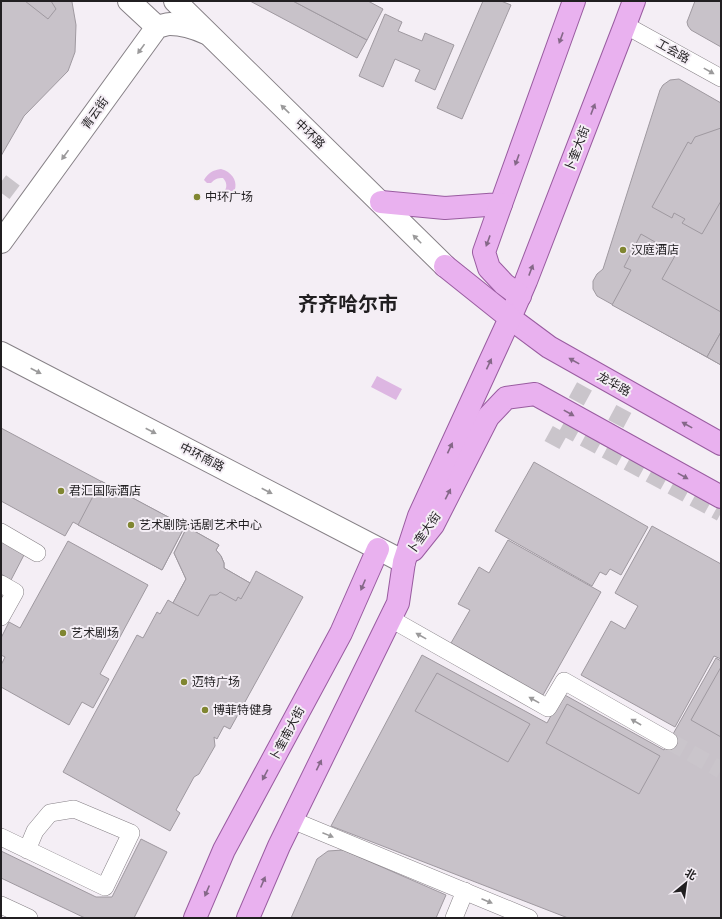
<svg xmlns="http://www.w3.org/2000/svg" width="722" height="919" viewBox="0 0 722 919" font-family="'Public Sans','Noto Sans SC',sans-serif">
  <rect width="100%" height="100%" fill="#f4eef5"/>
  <g fill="#ddb6e2">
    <path d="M221,169C243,175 239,202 216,201C223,194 231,187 223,178C217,178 215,179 211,183H207L204,180C208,173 213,170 221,169Z"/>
    <polygon points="377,376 402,389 396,400 371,387"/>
  </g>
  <g fill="#c8c2c9" stroke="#9f99a0">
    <polygon points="1,1 71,1 72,2 76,25 75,52 68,71 24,116 1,156"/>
    <polygon points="25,1 51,1 56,9 48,19"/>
    <polygon points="250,1 293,1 367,40 357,58"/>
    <polygon points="293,1 368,1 383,9 367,40"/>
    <polygon points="483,1 501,1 511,5 462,119 437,108"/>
    <polygon points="695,1 721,1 721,47 691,30 688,26 687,22"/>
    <polygon points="385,14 402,22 398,31 422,41 425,33 454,45 435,90 415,81 420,70 395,59 383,87 359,76"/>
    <polygon points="679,79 721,103 721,365 597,296 593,289 593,281 597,274 603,269 660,90 663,85 670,80"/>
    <polygon points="721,128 721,201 702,234 682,223 685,219 674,213 672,218 652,207 688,142 691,144 695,137"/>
    <polygon points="641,234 676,254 662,279 721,312 721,332 707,357 612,305 631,270 624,267"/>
    <polygon points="721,332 721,365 707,357"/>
    <polygon points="1,428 185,526 162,570 73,522 65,536 1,501"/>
    <polygon points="534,462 648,527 621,575 610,569 606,575 600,572 592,586 495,531"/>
    <polygon points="101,481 185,526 162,570 78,525"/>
    <polygon points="652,526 721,564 721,659 714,656 675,727 581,675 611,621 625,629 638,606 615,593"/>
    <polygon points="187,527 219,545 216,550 221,556 224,563 224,568 250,583 256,571 303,597 230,729 224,726 217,739 214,737 215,746 199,774 194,777 176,810 180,813 170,831 63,772 137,635 143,638 157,612 160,614 168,600 173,603 186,579 174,553"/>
    <polygon points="187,527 219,545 216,550 221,556 224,563 224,568 250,583 241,599 238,597 236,601 220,592 218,594 216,595 210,595 198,616 173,603 186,579 174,553"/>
    <polygon points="1,540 25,553 11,580 1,574"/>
    <polygon points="508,540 601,592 543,695 451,643 470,610 458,604 479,567 489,573"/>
    <polygon points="68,541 148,585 100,674 109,679 93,708 82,702 69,725 1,687 1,665 5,657 1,655 1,638 9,622 20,628"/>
    <polygon points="422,655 547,723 563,694 664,750 716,658 721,661 721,918 568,918 331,826"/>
    <polygon points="721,667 721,737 691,720"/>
    <polygon points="437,673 530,724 508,762 415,711"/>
    <polygon points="567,704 660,756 639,794 546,743"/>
    <polygon points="141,839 167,852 134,918 85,918 1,878 1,851 96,897 112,897"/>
    <polygon points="343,850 446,895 436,918 291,918 317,859 328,851"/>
  </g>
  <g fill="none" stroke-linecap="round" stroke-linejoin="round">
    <g stroke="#cac5cb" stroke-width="17" stroke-dasharray="17 8" stroke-linecap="butt">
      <polyline points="1,182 29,203"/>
      <polyline points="562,426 721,513"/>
      <polyline points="552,445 598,362"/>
      <polyline points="604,446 634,390"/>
      <polyline points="669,741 721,770"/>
    </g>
    <g stroke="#868086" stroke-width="18">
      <g id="street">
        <polyline points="625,25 721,78"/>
        <polyline points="1,532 37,553"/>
        <polyline points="1,584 15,592 1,617"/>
        <polyline points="391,619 548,708 564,681 669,741"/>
        <polyline points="292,820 529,918"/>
        <polyline points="1,837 105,887 131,833 74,809 50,813 35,831 27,850"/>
        <polyline points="1,905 29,918"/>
        <polyline points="454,918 465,891"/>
      </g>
    </g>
    <g stroke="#868086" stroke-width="24">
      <g id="secondary">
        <polyline points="129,1 157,27"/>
        <polyline points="175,1 388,210 445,266"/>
        <path d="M1,242L157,27C162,26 166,24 170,24C183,24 195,28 206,33"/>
        <polyline points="1,353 404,562"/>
      </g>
    </g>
    <g stroke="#995ca0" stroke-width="24">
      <g id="primary">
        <polyline points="634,1 625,25 526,281 510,318 549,347 721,444"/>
        <polyline points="381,202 445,208 501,204 574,1"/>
        <polyline points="501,204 484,252 489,268 504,284 520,296"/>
        <polyline points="413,550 433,525 488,417 506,398 535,394 721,497"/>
        <polyline points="195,918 224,850 341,633 378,549"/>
        <polyline points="248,918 279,846 398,603 404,562 419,516 510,318 445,266"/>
      </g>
    </g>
    <use href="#street" stroke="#fff" stroke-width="17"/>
    <use href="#secondary" stroke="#fff" stroke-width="22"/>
    <use href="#primary" stroke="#e9b1ef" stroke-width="22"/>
  </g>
  <defs><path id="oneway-solid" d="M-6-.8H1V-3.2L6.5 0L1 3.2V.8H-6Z"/></defs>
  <g fill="#856888">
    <use href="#oneway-solid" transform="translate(561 38) rotate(110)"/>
    <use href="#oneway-solid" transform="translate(593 109) rotate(-69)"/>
    <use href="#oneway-solid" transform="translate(517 160) rotate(110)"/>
    <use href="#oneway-solid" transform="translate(488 241) rotate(110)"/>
    <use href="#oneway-solid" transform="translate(531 270) rotate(-69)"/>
    <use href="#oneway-solid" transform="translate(574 361) rotate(-151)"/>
    <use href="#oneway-solid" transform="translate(489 364) rotate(-65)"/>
    <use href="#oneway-solid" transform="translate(569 413) rotate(29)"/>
    <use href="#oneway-solid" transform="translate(687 425) rotate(-151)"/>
    <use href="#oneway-solid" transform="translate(450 448) rotate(-65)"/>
    <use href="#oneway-solid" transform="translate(683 476) rotate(29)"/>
    <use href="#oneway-solid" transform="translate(448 494) rotate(-63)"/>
    <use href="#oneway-solid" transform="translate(363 585) rotate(113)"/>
    <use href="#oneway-solid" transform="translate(319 765) rotate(-64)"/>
    <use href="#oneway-solid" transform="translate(265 775) rotate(118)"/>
    <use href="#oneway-solid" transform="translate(263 882) rotate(-67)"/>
    <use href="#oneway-solid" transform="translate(207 891) rotate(113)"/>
  </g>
  <g fill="#9b9a9b">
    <use href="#oneway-solid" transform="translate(141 49) rotate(126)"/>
    <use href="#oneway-solid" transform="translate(709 71) rotate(29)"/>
    <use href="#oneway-solid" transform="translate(285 109) rotate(-136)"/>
    <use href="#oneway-solid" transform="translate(65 155) rotate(126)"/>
    <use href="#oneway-solid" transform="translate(417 239) rotate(-135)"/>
    <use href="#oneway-solid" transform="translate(36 371) rotate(27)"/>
    <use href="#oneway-solid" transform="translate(151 431) rotate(27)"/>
    <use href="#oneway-solid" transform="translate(267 491) rotate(27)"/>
    <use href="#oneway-solid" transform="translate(421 636) rotate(-151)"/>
    <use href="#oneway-solid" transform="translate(534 700) rotate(-151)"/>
    <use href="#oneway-solid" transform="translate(636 722) rotate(-150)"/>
    <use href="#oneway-solid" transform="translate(328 835) rotate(22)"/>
    <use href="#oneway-solid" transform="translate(487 901) rotate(23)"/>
  </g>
  <g fill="#808631" stroke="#f4eef5" stroke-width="1.5">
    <circle cx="197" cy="197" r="4"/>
    <circle cx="623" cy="250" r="4"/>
    <circle cx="61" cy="491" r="4"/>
    <circle cx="131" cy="525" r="4"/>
    <circle cx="63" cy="633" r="4"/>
    <circle cx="184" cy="682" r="4"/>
    <circle cx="205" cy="710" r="4"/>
  </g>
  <g text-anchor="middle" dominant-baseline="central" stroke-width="4" stroke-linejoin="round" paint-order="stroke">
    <g font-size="12" fill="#211f21" stroke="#f4eef5">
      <text transform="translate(673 51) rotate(29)">工会路</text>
      <text transform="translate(95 113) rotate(-54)">青云街</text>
      <text transform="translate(310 134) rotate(44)">中环路</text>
      <text transform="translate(577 149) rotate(-69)">卜奎大街</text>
      <text transform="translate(614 384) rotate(29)">龙华路</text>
      <text transform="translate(202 457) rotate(27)">中环南路</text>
      <text transform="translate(424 533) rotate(-55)">卜奎大街</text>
      <text transform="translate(287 734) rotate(-62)">卜奎南大街</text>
    </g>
    <g font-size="12" fill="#211f21" stroke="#f4eef5" text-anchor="start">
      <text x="205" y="197">中环广场</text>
      <text x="631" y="250">汉庭酒店</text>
      <text x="69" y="491">君汇国际酒店</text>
      <text x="139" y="525">艺术剧院·话剧艺术中心</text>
      <text x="71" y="633">艺术剧场</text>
      <text x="192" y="682">迈特广场</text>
      <text x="213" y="710">博菲特健身</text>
    </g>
    <g font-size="20" font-weight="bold" fill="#211f21" stroke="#f4eef5">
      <text x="348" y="304">齐齐哈尔市</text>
    </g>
  </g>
  <rect width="722" height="919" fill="none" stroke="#211f21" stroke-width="4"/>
  <g transform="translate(686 883) rotate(29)" stroke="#f4eef5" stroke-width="3" paint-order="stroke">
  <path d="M0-3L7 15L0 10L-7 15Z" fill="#211f21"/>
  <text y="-6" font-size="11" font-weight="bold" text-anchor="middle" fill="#211f21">北</text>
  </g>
</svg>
